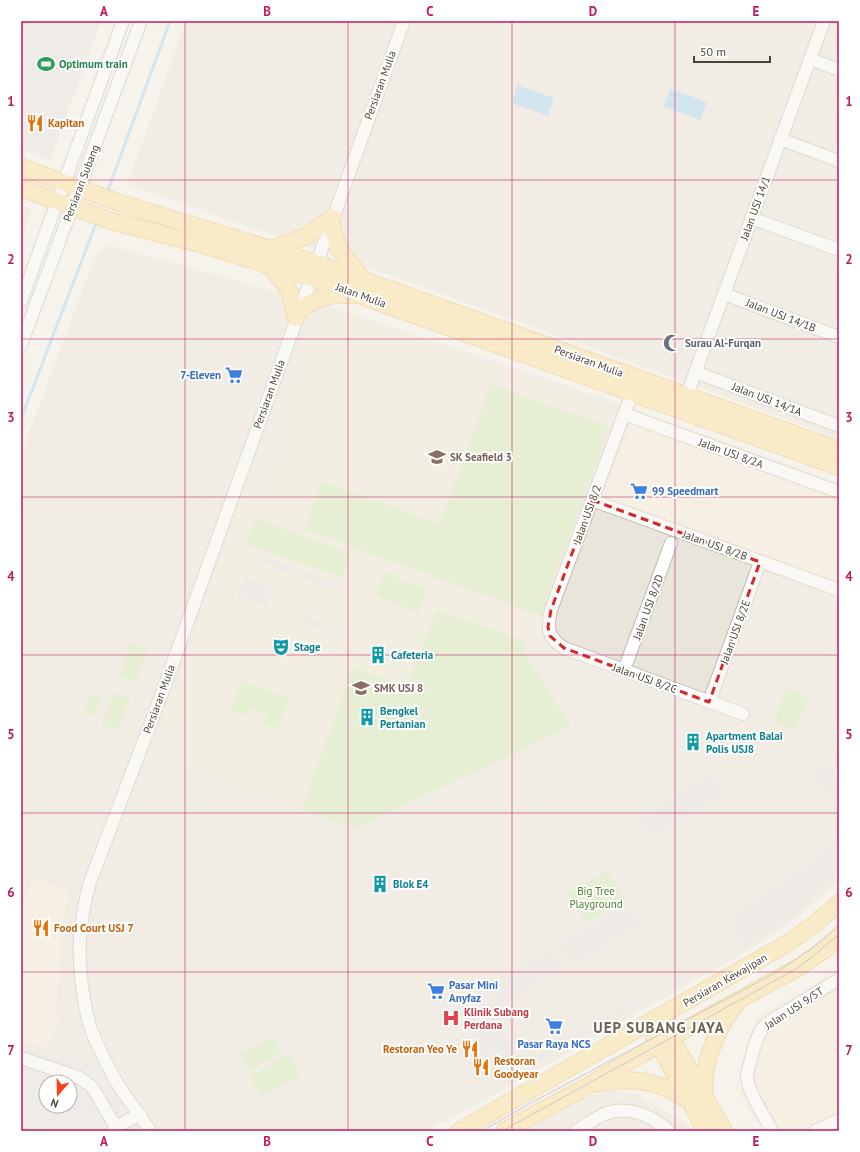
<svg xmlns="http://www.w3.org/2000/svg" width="860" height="1152" viewBox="0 0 860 1152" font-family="'PT Sans',sans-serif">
  <rect width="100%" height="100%" fill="#f6f3ec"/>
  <g fill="#eae5da" fill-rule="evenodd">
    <polygon points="186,21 839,21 839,439 644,367 365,266 127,185"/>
    <path d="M105,244L335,308L635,409L839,483V880L802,914L771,937L500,1091L426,1131H21V455L94,259ZM46,1082H70V1106H46Z"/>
    <polygon points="605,1090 637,1094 688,1124 692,1131 525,1131 577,1102"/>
  </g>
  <g fill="#f7ead8">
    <polygon points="635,409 839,483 839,598 598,509"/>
    <polygon points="32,878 68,890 62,936 56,1013 61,1017 46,1053 21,1044 21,908"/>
    <polygon points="839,968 839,1131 760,1131 735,1087 756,1017"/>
  </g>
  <g fill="#e6e2dd" fill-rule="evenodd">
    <polygon points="21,21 101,21 50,160 21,149"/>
    <polygon points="21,205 32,209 21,240"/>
    <path d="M21,1040L104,1068L136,1126L129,1131H21ZM46,1082H70V1106H46Z"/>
  </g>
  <polygon fill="#efe8d6" points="335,308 610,409 609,427 541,616 538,615 523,644 524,651 570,727 355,828 177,763 187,735 162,725 245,488 263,494 287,424 277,420 311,322"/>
  <g fill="#d2eab5">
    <polygon points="491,384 609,427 541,616 304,529 322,481 440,524"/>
    <polygon points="256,519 351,553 342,578 247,544"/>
    <polygon points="385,573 427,590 418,613 376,596"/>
    <polygon points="437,610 524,641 523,647 524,651 570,727 355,828 302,809 353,667 407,687"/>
    <polygon points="131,643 147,649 136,681 119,676"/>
    <polygon points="241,680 290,698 278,728 264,723 267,715 251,709 247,717 230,711"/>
    <polygon points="786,688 808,696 795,730 774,723"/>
    <polygon points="114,692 130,698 118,730 102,724"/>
    <polygon points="91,693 101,696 94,716 84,713"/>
    <polygon points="607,871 625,901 586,923 568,893"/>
    <polygon points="272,1037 281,1052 250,1070 241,1054"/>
    <polygon points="288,1054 300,1075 261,1097 249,1077"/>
  </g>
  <g fill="#e5e3e0">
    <polygon points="260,554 339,584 336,591 257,561"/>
    <polygon points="245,577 274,588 266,607 237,596"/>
    <polygon points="305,615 337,627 335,634 302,622"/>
    <polygon points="810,760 839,771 839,815 808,764"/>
    <polygon points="711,773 724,794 653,839 639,818"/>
    <polygon points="837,843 839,846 839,876 799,912 747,948 729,919"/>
    <polygon points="626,905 636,920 654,910 657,915 574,964 565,950 554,957 561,969 493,1009 487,1000 511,987 505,977"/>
    <polygon points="684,973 687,978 528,1067 524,1062"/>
    <polygon points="450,977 476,1025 494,1015 515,1052 489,1066 442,982"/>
  </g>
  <g fill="#a9d4f2">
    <polygon points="517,85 554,98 548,116 512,103"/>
    <polygon points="670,89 707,102 701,120 664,107"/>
  </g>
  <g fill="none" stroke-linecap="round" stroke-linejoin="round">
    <g stroke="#a9d4f2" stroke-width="3">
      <polyline points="107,193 170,21"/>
      <polyline points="21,419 97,221"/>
    </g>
    <g stroke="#c2bbae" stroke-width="14">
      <g id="minor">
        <polyline points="810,59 839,70"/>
        <polyline points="780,139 839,161"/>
        <polyline points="751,218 839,250"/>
        <polyline points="724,294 839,337"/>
        <polyline points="21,301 123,21"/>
        <polyline points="21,345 141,21"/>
        <polyline points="695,372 839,426"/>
        <path d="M632,393L551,610C547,628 547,637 564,648L743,714"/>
        <polyline points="684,403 824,21"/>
        <polyline points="624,414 839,492"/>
        <polyline points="592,500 839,590"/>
        <polyline points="624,670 671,543"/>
        <polyline points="709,702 760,562"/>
        <polyline points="21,1058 80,1078 92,1087 116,1127"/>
        <polyline points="113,1131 116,1127 140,1114"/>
        <path d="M150,1131C140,1114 126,1098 116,1081C107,1065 99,1048 92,1032C87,1019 85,1006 83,993C77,952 79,922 90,882L161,696L404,21"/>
        <path d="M576,1131C588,1124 601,1113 615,1111C634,1108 655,1118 669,1131"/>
        <path d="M772,1131C764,1115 747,1092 747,1074C752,1058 754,1037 766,1024L839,979"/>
        <polyline points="815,1131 839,1120"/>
      </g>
    </g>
    <g stroke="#e6c16a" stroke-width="18">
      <g id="major">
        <polyline points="21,167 117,202 316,263 839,450"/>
        <polyline points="21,188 111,221 200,244 311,278 839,467"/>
        <polyline points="331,223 339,249 362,278"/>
        <polyline points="271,249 307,236 333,217"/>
        <polyline points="267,264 282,280 290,292 296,318"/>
        <path d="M298,312C313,299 331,293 351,295"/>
        <polyline points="665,1027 724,1131"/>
        <polyline points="654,1036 706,1131"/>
        <path d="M598,1083C636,1077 656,1080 688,1100"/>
        <path d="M704,1096C705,1086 704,1076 706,1067C711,1045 722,1021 737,1003"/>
        <polyline points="459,1131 788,943 816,923 839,903"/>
        <polyline points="504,1131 591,1084 671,1037 801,966 830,946 839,937"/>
      </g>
    </g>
    <use href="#minor" stroke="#fff" stroke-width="12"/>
    <use href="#major" stroke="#ffe39c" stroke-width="16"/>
    <g stroke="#9a9a9a" stroke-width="1">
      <polyline points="482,1131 529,1104 777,972 811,949 839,925"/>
      <polyline points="502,1131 796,969 817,953 839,934"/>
    </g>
  </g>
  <path d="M0 0H860V1152H0ZM592,500L760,562L709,702L564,648L550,636L548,627L551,610Z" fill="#f6f3ec" fill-opacity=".55" fill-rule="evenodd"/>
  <path fill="none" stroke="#d62828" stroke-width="3" stroke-dasharray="8 5" stroke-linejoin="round" d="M592,500L760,562L709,702L564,648L550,636L548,627L551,610Z"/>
  <path fill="none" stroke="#c2185b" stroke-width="1" stroke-opacity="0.55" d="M185,21V1131M348,21V1131M512,21V1131M675,21V1131M21,180H839M21,339H839M21,497H839M21,655H839M21,813H839M21,972H839"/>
  <defs>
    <g id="stadium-bare" transform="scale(1.38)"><path d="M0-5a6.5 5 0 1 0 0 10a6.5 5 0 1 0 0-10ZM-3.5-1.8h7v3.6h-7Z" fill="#2e9e5b" stroke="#fff" stroke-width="2.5" paint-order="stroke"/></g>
    <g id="restaurant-bare" transform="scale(1.38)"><path d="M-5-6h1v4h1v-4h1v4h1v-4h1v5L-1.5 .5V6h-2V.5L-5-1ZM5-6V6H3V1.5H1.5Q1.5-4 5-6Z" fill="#e8710a" stroke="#fff" stroke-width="2.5" paint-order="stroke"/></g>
    <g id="mosque-bare" transform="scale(1.38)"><path d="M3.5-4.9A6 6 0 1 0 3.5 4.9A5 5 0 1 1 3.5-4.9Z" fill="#6b7280" stroke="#fff" stroke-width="2.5" paint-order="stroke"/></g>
    <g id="supermarket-bare" transform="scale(1.38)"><path d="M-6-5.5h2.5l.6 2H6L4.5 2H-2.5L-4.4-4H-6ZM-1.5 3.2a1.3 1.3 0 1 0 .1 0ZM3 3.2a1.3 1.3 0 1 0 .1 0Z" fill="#3f7fe0" stroke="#fff" stroke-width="2.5" paint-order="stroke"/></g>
    <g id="school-bare" transform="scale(1.38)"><path d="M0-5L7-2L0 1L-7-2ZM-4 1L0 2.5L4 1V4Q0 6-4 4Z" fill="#8d6e63" stroke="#fff" stroke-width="2.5" paint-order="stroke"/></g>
    <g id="theatre-bare" transform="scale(1.38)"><path d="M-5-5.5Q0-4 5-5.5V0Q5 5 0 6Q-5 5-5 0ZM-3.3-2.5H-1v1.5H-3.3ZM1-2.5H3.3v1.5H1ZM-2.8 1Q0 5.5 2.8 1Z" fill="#0f9aa8" stroke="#fff" stroke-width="2.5" paint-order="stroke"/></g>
    <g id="building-bare" transform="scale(1.38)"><path d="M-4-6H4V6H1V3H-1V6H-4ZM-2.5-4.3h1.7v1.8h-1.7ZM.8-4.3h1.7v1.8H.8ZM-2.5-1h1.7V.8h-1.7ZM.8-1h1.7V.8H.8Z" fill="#0f9aa8" stroke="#fff" stroke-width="2.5" paint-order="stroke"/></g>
    <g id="hospital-bare" transform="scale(1.38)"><path d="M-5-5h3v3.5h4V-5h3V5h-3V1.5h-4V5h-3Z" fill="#e0444e" stroke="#fff" stroke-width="2.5" paint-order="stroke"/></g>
  </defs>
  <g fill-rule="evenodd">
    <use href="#stadium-bare" x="46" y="64"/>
    <use href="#restaurant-bare" x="35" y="123"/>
    <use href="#mosque-bare" x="672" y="343"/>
    <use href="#supermarket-bare" x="234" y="375"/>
    <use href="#school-bare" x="437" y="457"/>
    <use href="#supermarket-bare" x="639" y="491"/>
    <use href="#theatre-bare" x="281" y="647"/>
    <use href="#building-bare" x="378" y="655"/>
    <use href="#school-bare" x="361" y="688"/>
    <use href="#building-bare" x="367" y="717"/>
    <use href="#building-bare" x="693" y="742"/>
    <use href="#building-bare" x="380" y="884"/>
    <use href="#restaurant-bare" x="41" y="928"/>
    <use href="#supermarket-bare" x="436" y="991"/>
    <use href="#hospital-bare" x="451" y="1018"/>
    <use href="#supermarket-bare" x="554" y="1026"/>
    <use href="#restaurant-bare" x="470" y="1049"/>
    <use href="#restaurant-bare" x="481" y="1067"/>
  </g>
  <g text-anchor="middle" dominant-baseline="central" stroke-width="4" stroke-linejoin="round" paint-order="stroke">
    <g font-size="11" font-weight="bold" fill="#27864d" stroke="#fff" text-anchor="start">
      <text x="59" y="64">Optimum train</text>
    </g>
    <g font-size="11" fill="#4b4439" stroke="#fff">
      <text transform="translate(380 85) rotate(-70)">Persiaran Mulia</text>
      <text transform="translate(81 183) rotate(-69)">Persiaran Subang</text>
      <text transform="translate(755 208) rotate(-70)">Jalan USJ 14/1</text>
      <text transform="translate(361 295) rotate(20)">Jalan Mulia</text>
      <text transform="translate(781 315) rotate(21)">Jalan USJ 14/1B</text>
      <text transform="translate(589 361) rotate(20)">Persiaran Mulia</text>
      <text transform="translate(269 394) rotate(-70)">Persiaran Mulia</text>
      <text transform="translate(767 399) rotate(21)">Jalan USJ 14/1A</text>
      <text transform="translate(731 453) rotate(20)">Jalan USJ 8/2A</text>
      <text transform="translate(587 514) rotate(-70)">Jalan USJ 8/2</text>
      <text transform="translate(715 545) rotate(20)">Jalan USJ 8/2B</text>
      <text transform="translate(648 607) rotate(-70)">Jalan USJ 8/2D</text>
      <text transform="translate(735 632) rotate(-70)">Jalan USJ 8/2E</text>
      <text transform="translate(645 678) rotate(20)">Jalan USJ 8/2C</text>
      <text transform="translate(159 699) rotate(-70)">Persiaran Mulia</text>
      <text transform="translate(725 980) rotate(-30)">Persiaran Kewajipan</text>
      <text transform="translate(794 1008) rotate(-33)">Jalan USJ 9/5T</text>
    </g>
    <g font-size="11" font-weight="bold" fill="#c56008" stroke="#fff" text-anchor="start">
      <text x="48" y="123">Kapitan</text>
      <text x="54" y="928">Food Court USJ 7</text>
      <text x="457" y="1049" text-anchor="end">Restoran Yeo Ye</text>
      <text x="494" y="1061">Restoran<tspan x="494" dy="13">Goodyear</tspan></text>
    </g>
    <g font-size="11" font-weight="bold" fill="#5b616d" stroke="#fff" text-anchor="start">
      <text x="685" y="343">Surau Al-Furqan</text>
    </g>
    <g font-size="11" font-weight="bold" fill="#366cbe" stroke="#fff" text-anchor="start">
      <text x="221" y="375" text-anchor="end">7-Eleven</text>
      <text x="652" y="491">99 Speedmart</text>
      <text x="449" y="985">Pasar Mini<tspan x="449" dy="13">Anyfaz</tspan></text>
      <text x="554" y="1044" text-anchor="middle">Pasar Raya NCS</text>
    </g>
    <g font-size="11" font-weight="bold" fill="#785e54" stroke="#fff" text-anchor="start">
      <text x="450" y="457">SK Seafield 3</text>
      <text x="374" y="688">SMK USJ 8</text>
    </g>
    <g font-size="11" font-weight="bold" fill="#0d838f" stroke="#fff" text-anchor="start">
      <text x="294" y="647">Stage</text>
      <text x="391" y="655">Cafeteria</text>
      <text x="380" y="711">Bengkel<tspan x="380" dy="13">Pertanian</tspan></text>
      <text x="706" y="736">Apartment Balai<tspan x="706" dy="13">Polis USJ8</tspan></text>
      <text x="393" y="884">Blok E4</text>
    </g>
    <g font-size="11" fill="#4a7f2a" stroke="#fff">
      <text x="596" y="891">Big Tree<tspan x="596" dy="13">Playground</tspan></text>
    </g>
    <g font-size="11" font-weight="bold" fill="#be3a42" stroke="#fff" text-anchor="start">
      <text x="464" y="1012">Klinik Subang<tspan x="464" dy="13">Perdana</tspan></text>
    </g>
    <g font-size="15" font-weight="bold" letter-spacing="1" fill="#6e6250" stroke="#fff">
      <text x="659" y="1027">UEP SUBANG JAYA</text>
    </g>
  </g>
  <rect width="860" height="1152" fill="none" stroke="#ffffff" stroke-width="44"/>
  <g transform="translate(58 1094) rotate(200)"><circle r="19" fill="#ffffff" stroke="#b7b4b0"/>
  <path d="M0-3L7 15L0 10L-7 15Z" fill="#fc3f1d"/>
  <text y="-6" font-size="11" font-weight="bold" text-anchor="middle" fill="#4b4439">N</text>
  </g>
  <path d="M694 56v6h76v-6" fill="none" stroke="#4b4439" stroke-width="2"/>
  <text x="700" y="56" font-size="12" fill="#4b4439" stroke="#ffffff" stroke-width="3" paint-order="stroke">50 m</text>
  <rect x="22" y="22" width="816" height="1108" fill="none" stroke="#c2185b" stroke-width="1.5"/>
  <g font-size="13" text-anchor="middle" font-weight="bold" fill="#c2185b">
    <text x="104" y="16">A</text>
    <text x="267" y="16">B</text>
    <text x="430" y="16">C</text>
    <text x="593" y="16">D</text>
    <text x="756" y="16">E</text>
    <text x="11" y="106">1</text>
    <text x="849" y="106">1</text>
    <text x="11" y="264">2</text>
    <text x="849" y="264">2</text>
    <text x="11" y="422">3</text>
    <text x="849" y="422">3</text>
    <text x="11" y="581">4</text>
    <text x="849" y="581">4</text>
    <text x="11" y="739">5</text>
    <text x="849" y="739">5</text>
    <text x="11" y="897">6</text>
    <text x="849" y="897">6</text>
    <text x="11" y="1055">7</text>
    <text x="849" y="1055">7</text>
    <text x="104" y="1146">A</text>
    <text x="267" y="1146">B</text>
    <text x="430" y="1146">C</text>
    <text x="593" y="1146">D</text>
    <text x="756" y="1146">E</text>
  </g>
</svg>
